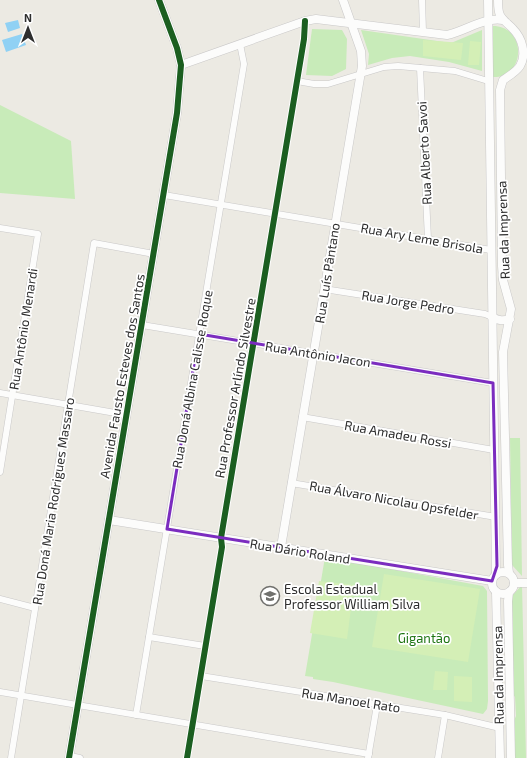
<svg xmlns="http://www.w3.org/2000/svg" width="527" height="758" viewBox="0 0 527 758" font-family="'Exo 2',sans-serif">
  <rect width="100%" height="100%" fill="#eceae3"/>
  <g fill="#c8ebb9">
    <path d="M491,26C527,24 527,79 492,77Z"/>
    <polygon points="312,29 342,30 347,39 346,69 332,76 306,75"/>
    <polygon points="361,30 451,43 482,30 482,71 449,62 410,56 392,58 368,65 369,54"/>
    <polygon points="0,105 71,141 75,199 0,193"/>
    <polygon points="510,438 520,438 522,576 512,565"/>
    <polygon points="325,557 483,586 487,591 488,701 487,709 483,714 333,682 313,679 313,677 305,676"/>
    <polygon points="522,585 526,758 513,758 513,723 516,716 515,697 512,693 512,596"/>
  </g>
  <g fill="#d4efb6">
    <polygon points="423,40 463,43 461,60 423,56"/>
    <polygon points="470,41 481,42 479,65 468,65"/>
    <polygon points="384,574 480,589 468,662 372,647"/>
    <polygon points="319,581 354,585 347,639 310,633"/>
    <polygon points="435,671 448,672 447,690 433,690"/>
    <polygon points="454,676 472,677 472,702 454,701"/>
  </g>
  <g fill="#90d1f4">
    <polygon points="18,20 20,28 8,32 5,23"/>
    <polygon points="22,34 26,45 6,52 2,40"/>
  </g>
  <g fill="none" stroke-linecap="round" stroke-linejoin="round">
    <g stroke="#c9c8c8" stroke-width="7">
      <g id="street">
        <polyline points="422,0 423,31"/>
        <polyline points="420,68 428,239"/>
        <polyline points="297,81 314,84 328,84 384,67 398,66 455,71 488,81"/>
        <polyline points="164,195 491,250"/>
        <polyline points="0,228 38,234 0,472"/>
        <polyline points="324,289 485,314 492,317"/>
        <polyline points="142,325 493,383"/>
        <polyline points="0,393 127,415"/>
        <polyline points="302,417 494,450"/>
        <polyline points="291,483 496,517"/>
        <polyline points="0,599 35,608"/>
        <polyline points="149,637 205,646"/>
        <polyline points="201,676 445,715 500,728"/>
        <polyline points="0,692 369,754"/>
        <polyline points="136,715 244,64 240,44"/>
        <polyline points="70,756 80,758"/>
        <polyline points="11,758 94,243 154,254"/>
        <polyline points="187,758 222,547 221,538 304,39 305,21"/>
        <polyline points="368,758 377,705"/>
        <polyline points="438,758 445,715"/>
      </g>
    </g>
    <g stroke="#c9c8c8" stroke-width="9">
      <g id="secondary">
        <polyline points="488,0 496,574"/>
        <path d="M498,0C498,5 498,11 500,15C503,21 509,24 513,29C522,38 527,54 520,66C516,72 509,76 503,80L500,90L502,266L503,280L511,309L503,352L508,565L509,573"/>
        <path d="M181,65L305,21L316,19L447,35C466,31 483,17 503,20"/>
        <path d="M492,317C499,321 503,321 510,319"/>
        <polyline points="109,520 492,581"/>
        <polyline points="281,547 362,66 361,51 343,0"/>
        <circle cx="503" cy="583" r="11"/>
        <polyline points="514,583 527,583"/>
        <polyline points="496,592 500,758"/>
        <polyline points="509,592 508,601 511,758"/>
        <polyline points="69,758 177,113 181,65 177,48 159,0"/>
      </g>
    </g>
    <use href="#street" stroke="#fcfcfb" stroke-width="6"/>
    <use href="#secondary" stroke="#fcfcfb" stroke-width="8"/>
    <g stroke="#fff" stroke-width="8">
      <g id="cycleway">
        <polyline points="69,758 177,113 181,65 177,48 159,0"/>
        <polyline points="187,758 222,547 221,538 304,39 305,21"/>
      </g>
    </g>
    <use href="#cycleway" stroke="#1b5e20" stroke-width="6"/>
  </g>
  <path fill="none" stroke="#7b2cbf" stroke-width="3" stroke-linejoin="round" d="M199,334L493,383L497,566L492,581L167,529Z"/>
  <defs>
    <g id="school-ring" transform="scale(1)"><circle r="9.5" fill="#fff" stroke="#70706d" stroke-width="1.5"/><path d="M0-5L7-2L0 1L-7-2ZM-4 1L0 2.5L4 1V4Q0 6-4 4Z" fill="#70706d"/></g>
  </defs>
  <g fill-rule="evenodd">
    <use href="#school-ring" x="270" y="596"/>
  </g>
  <g text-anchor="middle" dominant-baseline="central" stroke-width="3.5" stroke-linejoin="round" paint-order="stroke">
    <g font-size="13" fill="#2e2e2e" stroke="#fff">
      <text transform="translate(424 153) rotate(-93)">Rua Alberto Savoi</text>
      <text transform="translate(503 230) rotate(-92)">Rua da Imprensa</text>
      <text transform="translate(422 238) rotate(10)">Rua Ary Leme Brisola</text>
      <text transform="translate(327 273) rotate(-81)">Rua Luís Pântano</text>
      <text transform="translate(408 302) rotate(9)">Rua Jorge Pedro</text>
      <text transform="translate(23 329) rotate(-81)">Rua Antônio Menardi</text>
      <text transform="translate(318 354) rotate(9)">Rua Antônio Jacon</text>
      <text transform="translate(122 376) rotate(-80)">Avenida Fausto Esteves dos Santos</text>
      <text transform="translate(192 379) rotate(-80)">Rua Doná Albina Calisse Roque</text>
      <text transform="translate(235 388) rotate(-80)">Rua Professor Arlíndo Silvestre</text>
      <text transform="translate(398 434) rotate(10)">Rua Amadeu Rossi</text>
      <text transform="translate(394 500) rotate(10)">Rua Álvaro Nicolau Opsfelder</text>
      <text transform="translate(53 501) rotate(-81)">Rua Doná Maria Rodrigues Massaro</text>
      <text transform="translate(300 551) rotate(9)">Rua Dário Roland</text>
      <text transform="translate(498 675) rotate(-91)">Rua da Imprensa</text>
      <text transform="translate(351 700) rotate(9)">Rua Manoel Rato</text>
    </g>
    <g font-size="13" fill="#2e2e2e" stroke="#fff" text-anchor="start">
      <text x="284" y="589">Escola Estadual<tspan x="284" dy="15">Professor William Silva</tspan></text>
    </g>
    <g font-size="13" fill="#1e7513" stroke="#fff">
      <text x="424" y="638">Gigantão</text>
    </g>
  </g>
  <g transform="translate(28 28)" stroke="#ffffff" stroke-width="3" paint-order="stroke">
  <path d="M0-3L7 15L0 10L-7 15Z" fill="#2e2e2e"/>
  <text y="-6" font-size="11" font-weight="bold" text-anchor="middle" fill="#2e2e2e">N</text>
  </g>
</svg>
